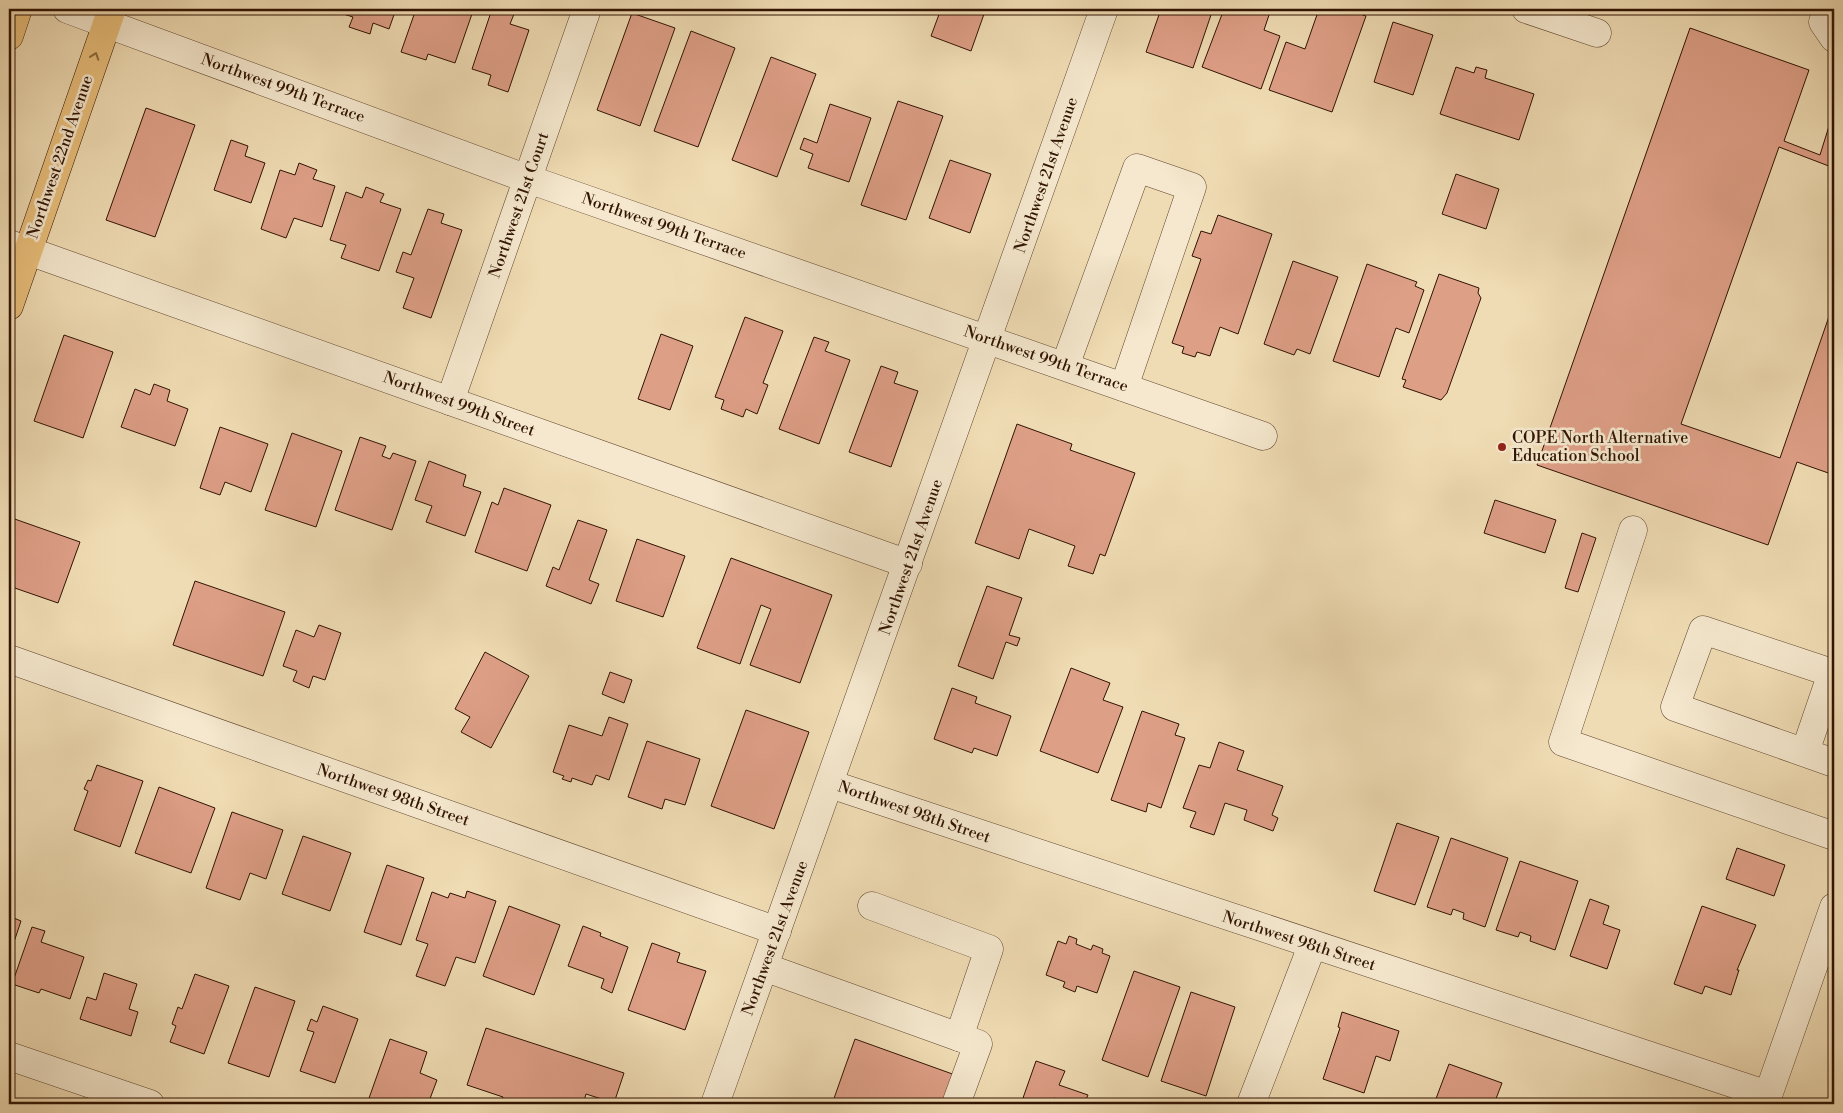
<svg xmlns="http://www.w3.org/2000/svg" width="1843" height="1113" viewBox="0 0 1843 1113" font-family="'Libre Bodoni',serif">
  <rect width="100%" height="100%" fill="#f0dcb4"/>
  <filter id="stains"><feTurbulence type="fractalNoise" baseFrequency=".004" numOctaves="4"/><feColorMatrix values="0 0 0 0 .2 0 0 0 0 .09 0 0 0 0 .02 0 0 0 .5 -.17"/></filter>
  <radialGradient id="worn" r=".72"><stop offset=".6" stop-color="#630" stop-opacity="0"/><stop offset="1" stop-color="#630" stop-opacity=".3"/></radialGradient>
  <g fill="#de9f87" stroke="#301302">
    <polygon points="338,9 396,9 389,29 373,23 370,34 349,27 353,17 337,12"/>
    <polygon points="416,9 466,9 473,11 455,63 428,54 426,60 401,52"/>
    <polygon points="492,9 516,9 510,24 529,30 508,92 488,85 491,75 472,69"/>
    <polygon points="941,9 967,9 984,14 971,51 931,36"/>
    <polygon points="1161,9 1213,9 1193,68 1146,52"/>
    <polygon points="1224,9 1271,9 1264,30 1280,36 1261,89 1202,67"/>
    <polygon points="1319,9 1345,9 1366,16 1332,112 1269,90 1286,42 1305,49"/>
    <polygon points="632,13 675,28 640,126 597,110"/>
    <polygon points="1393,22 1433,35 1413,95 1374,82"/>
    <polygon points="1690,28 1809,70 1784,141 1820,155 1834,110 1834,145 1831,156 1834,157 1834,168 1779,147 1681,424 1780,458 1834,302 1834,475 1797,462 1768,545 1537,465"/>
    <polygon points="691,31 735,48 698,147 654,131"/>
    <polygon points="771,57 816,74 777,177 732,160"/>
    <polygon points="1456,67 1474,73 1476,67 1487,70 1485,78 1534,94 1519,140 1440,114"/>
    <polygon points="898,101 943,116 906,220 861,205"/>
    <polygon points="830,104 871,118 849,182 808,168 813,154 800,149 804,138 817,143"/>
    <polygon points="146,108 195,125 155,237 106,220"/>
    <polygon points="231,140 248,146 245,156 265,163 251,203 214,190"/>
    <polygon points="950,160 991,174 970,233 929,218"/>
    <polygon points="299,163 317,170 313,179 335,186 322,227 294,218 286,238 261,229 280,170 295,175"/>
    <polygon points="1456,174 1499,189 1486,229 1442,214"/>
    <polygon points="366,187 384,194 380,202 401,209 379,271 341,258 346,245 330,240 346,192 362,198"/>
    <polygon points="428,209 444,214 441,223 462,230 431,318 403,308 414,278 396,272 403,252 411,255"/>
    <polygon points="1218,215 1272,234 1238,334 1220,327 1210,356 1197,352 1195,357 1182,353 1184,347 1172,343 1201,259 1192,256 1201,231 1211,234"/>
    <polygon points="1293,261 1338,277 1310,354 1297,349 1294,355 1264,344"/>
    <polygon points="1367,264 1417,282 1415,286 1424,290 1409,333 1396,328 1379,377 1333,361"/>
    <polygon points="1439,274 1479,288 1478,293 1481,298 1447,393 1441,400 1403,387 1406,380 1402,379"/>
    <polygon points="745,317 783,331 763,383 768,385 757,414 746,409 743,417 721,409 724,400 715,397"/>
    <polygon points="661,334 693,346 670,410 638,399"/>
    <polygon points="64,335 113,352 83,438 34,421"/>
    <polygon points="814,337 829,342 825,351 850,360 819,444 779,429"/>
    <polygon points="881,366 898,372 894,383 918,391 891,467 849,452"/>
    <polygon points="154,384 170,390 167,401 188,409 175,446 121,427 135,389 150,395"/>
    <polygon points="1017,424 1072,444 1070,450 1135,473 1105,556 1100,554 1093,574 1068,566 1075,546 1029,529 1019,559 975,543"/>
    <polygon points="220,427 268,444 251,492 225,482 220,495 200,488"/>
    <polygon points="292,433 342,451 316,527 265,510"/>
    <polygon points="360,437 386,446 382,456 390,459 393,453 416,461 392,530 335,510"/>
    <polygon points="429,461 466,475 463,486 481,492 465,536 426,522 432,506 415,500"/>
    <polygon points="504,488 551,505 527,571 475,552 492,502 498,505"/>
    <polygon points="1495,500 1556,520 1545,553 1484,533"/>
    <polygon points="9,517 80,542 58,603 9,586"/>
    <polygon points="578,520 607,530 589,580 599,584 591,604 546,586 553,567 559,570"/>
    <polygon points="1582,533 1596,538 1578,592 1565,588"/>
    <polygon points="637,539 685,556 663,617 616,601"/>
    <polygon points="731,558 832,595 800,683 750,665 771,609 761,605 740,664 697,648"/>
    <polygon points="195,581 285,612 263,676 173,645"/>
    <polygon points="987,586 1022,598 1009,635 1020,638 1017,646 1006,642 993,679 958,666"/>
    <polygon points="319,625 341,633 325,680 313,676 309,688 293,681 297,671 283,666 296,630 314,637"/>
    <polygon points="485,652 529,676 491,748 461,732 470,717 455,709"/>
    <polygon points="1071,668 1110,683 1103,700 1123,707 1098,773 1040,751"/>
    <polygon points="610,672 632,680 624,703 602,694"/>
    <polygon points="952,688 977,697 975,703 1011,716 997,756 974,748 972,753 934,739"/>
    <polygon points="746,710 809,732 774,829 711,806"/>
    <polygon points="1142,711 1179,724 1175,735 1185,738 1161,808 1148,803 1146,812 1111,800"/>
    <polygon points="609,717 628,724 609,780 596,775 592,785 572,778 571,782 562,779 564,776 553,772 569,725 602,736"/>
    <polygon points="647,741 700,759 685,805 665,799 662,809 628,797"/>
    <polygon points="1219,742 1244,751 1237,770 1283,786 1272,815 1278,818 1273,831 1244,820 1247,810 1225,803 1214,835 1190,827 1196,812 1183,808 1199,765 1210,768"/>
    <polygon points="97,765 143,781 120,847 74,830 88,791 84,789 88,780 91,781"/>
    <polygon points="159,787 215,808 191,873 135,853"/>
    <polygon points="232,812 283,830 266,879 250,873 240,900 206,888"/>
    <polygon points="1397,823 1439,837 1415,905 1374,891"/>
    <polygon points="303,836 351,853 330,911 282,894"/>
    <polygon points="1451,838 1508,858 1485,927 1463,919 1464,913 1453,909 1451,915 1427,907"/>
    <polygon points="1737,848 1785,865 1774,896 1726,879"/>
    <polygon points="1520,861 1578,881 1555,950 1530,941 1531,936 1520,932 1518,937 1496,930"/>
    <polygon points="387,865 424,878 401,945 364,932"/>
    <polygon points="467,891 496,901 475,963 456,957 445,986 416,976 428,944 416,940 432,892 448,898 450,893 465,898"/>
    <polygon points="1590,899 1609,906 1603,924 1620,930 1607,969 1570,956"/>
    <polygon points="509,906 560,925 534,995 483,976"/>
    <polygon points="1702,906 1756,925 1737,970 1739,970 1731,995 1705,986 1702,994 1674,984"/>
    <polygon points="9,916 21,921 9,957"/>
    <polygon points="583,926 601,933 600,936 628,947 612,993 601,988 604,979 568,966"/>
    <polygon points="32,927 45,931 41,942 84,957 70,999 41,989 39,993 12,984"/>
    <polygon points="1069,936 1077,939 1076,944 1091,950 1093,945 1103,949 1102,953 1110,956 1097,993 1077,986 1075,992 1063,987 1065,982 1046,975 1058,941 1066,944"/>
    <polygon points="652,943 680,953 677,962 706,971 685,1030 628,1010"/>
    <polygon points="1134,971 1180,987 1148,1077 1102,1060"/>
    <polygon points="104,973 137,984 129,1009 138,1012 131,1036 80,1019 87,997 96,1000"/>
    <polygon points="195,974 229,986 204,1054 170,1042 176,1026 172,1024 178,1007 182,1009"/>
    <polygon points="255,987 295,1001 269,1077 228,1063"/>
    <polygon points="1191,992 1235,1007 1206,1096 1161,1081"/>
    <polygon points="323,1006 358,1019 335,1083 300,1071 314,1032 307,1030 311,1019 317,1022"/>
    <polygon points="1342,1012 1399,1031 1390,1061 1376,1056 1364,1093 1323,1079 1340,1028 1338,1027"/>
    <polygon points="486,1028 624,1073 614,1103 586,1094 583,1104 501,1104 503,1097 467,1085"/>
    <polygon points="390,1039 427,1052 420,1073 437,1080 428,1104 377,1104 368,1101"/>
    <polygon points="855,1039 958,1076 948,1104 832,1104"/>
    <polygon points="1036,1061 1065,1071 1059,1085 1088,1095 1084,1104 1072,1104 1054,1098 1052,1104 1041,1104 1023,1098"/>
    <polygon points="1449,1064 1502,1083 1494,1104 1434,1104"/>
  </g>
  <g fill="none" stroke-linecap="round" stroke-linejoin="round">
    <g stroke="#60452e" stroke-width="29">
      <g id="minor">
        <polyline points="67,9 528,179 1263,436"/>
        <polyline points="1526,9 1597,33"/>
        <polyline points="1828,9 1823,22 1834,38"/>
        <polyline points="9,244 908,564"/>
        <polyline points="1065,366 1137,168 1192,187 1124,387"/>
        <polyline points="450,401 587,9"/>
        <polyline points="1633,530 1563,742 1834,836"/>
        <polyline points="9,659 777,931"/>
        <polyline points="1805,752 1832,673 1703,630 1675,707 1834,763"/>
        <polyline points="830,784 1768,1095"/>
        <polyline points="764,967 959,1037 989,949 872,906"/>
        <polyline points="9,1056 150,1104"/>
        <polyline points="715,1104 1104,9"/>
        <polyline points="956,1104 978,1044 959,1037"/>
        <polyline points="1251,1104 1312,946"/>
        <polyline points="1765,1104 1834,907"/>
      </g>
    </g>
    <g stroke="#301302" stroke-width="29">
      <g id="major">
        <polyline points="9,36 18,9"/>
        <polyline points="9,306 112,9"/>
      </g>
    </g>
    <use href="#minor" stroke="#f5e8ce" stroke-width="28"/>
    <use href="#major" stroke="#e8be7a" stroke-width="28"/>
  </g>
  <defs><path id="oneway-chevron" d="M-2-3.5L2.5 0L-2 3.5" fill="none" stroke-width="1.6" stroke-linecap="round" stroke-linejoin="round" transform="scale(1.25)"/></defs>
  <use stroke="#8c683e" href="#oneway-chevron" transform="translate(95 56) rotate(-71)"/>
  <circle fill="#8f2418" stroke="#f5e8ce" stroke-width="2" cx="1502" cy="447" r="5"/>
  <g text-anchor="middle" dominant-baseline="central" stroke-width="5" stroke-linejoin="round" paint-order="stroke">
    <g font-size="16" fill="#301302" stroke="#f5e8ce">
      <text transform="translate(283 88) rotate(20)">Northwest 99th Terrace</text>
      <text transform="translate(60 157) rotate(-71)">Northwest 22nd Avenue</text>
      <text transform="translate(1046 175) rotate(-71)">Northwest 21st Avenue</text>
      <text transform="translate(519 205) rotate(-71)">Northwest 21st Court</text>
      <text transform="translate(664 226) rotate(19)">Northwest 99th Terrace</text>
      <text transform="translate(1046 359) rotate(19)">Northwest 99th Terrace</text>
      <text transform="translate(459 404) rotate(20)">Northwest 99th Street</text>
      <text transform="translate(911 557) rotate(-71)">Northwest 21st Avenue</text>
      <text transform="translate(393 795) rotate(19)">Northwest 98th Street</text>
      <text transform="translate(914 812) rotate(19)">Northwest 98th Street</text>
      <text transform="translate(775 938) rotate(-70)">Northwest 21st Avenue</text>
      <text transform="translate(1299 941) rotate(18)">Northwest 98th Street</text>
    </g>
    <g font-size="16" fill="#301302" stroke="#f5e8ce" text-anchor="start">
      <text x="1512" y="438">COPE North Alternative<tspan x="1512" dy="18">Education School</tspan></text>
    </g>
  </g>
  <rect width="1843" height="1113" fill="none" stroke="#f0dcb4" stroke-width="30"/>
  <rect x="10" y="10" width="1823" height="1093" fill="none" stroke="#301302" stroke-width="2.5"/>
  <rect x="15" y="15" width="1813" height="1083" fill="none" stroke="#301302"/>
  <rect width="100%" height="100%" filter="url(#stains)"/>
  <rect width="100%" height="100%" fill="url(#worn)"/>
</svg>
